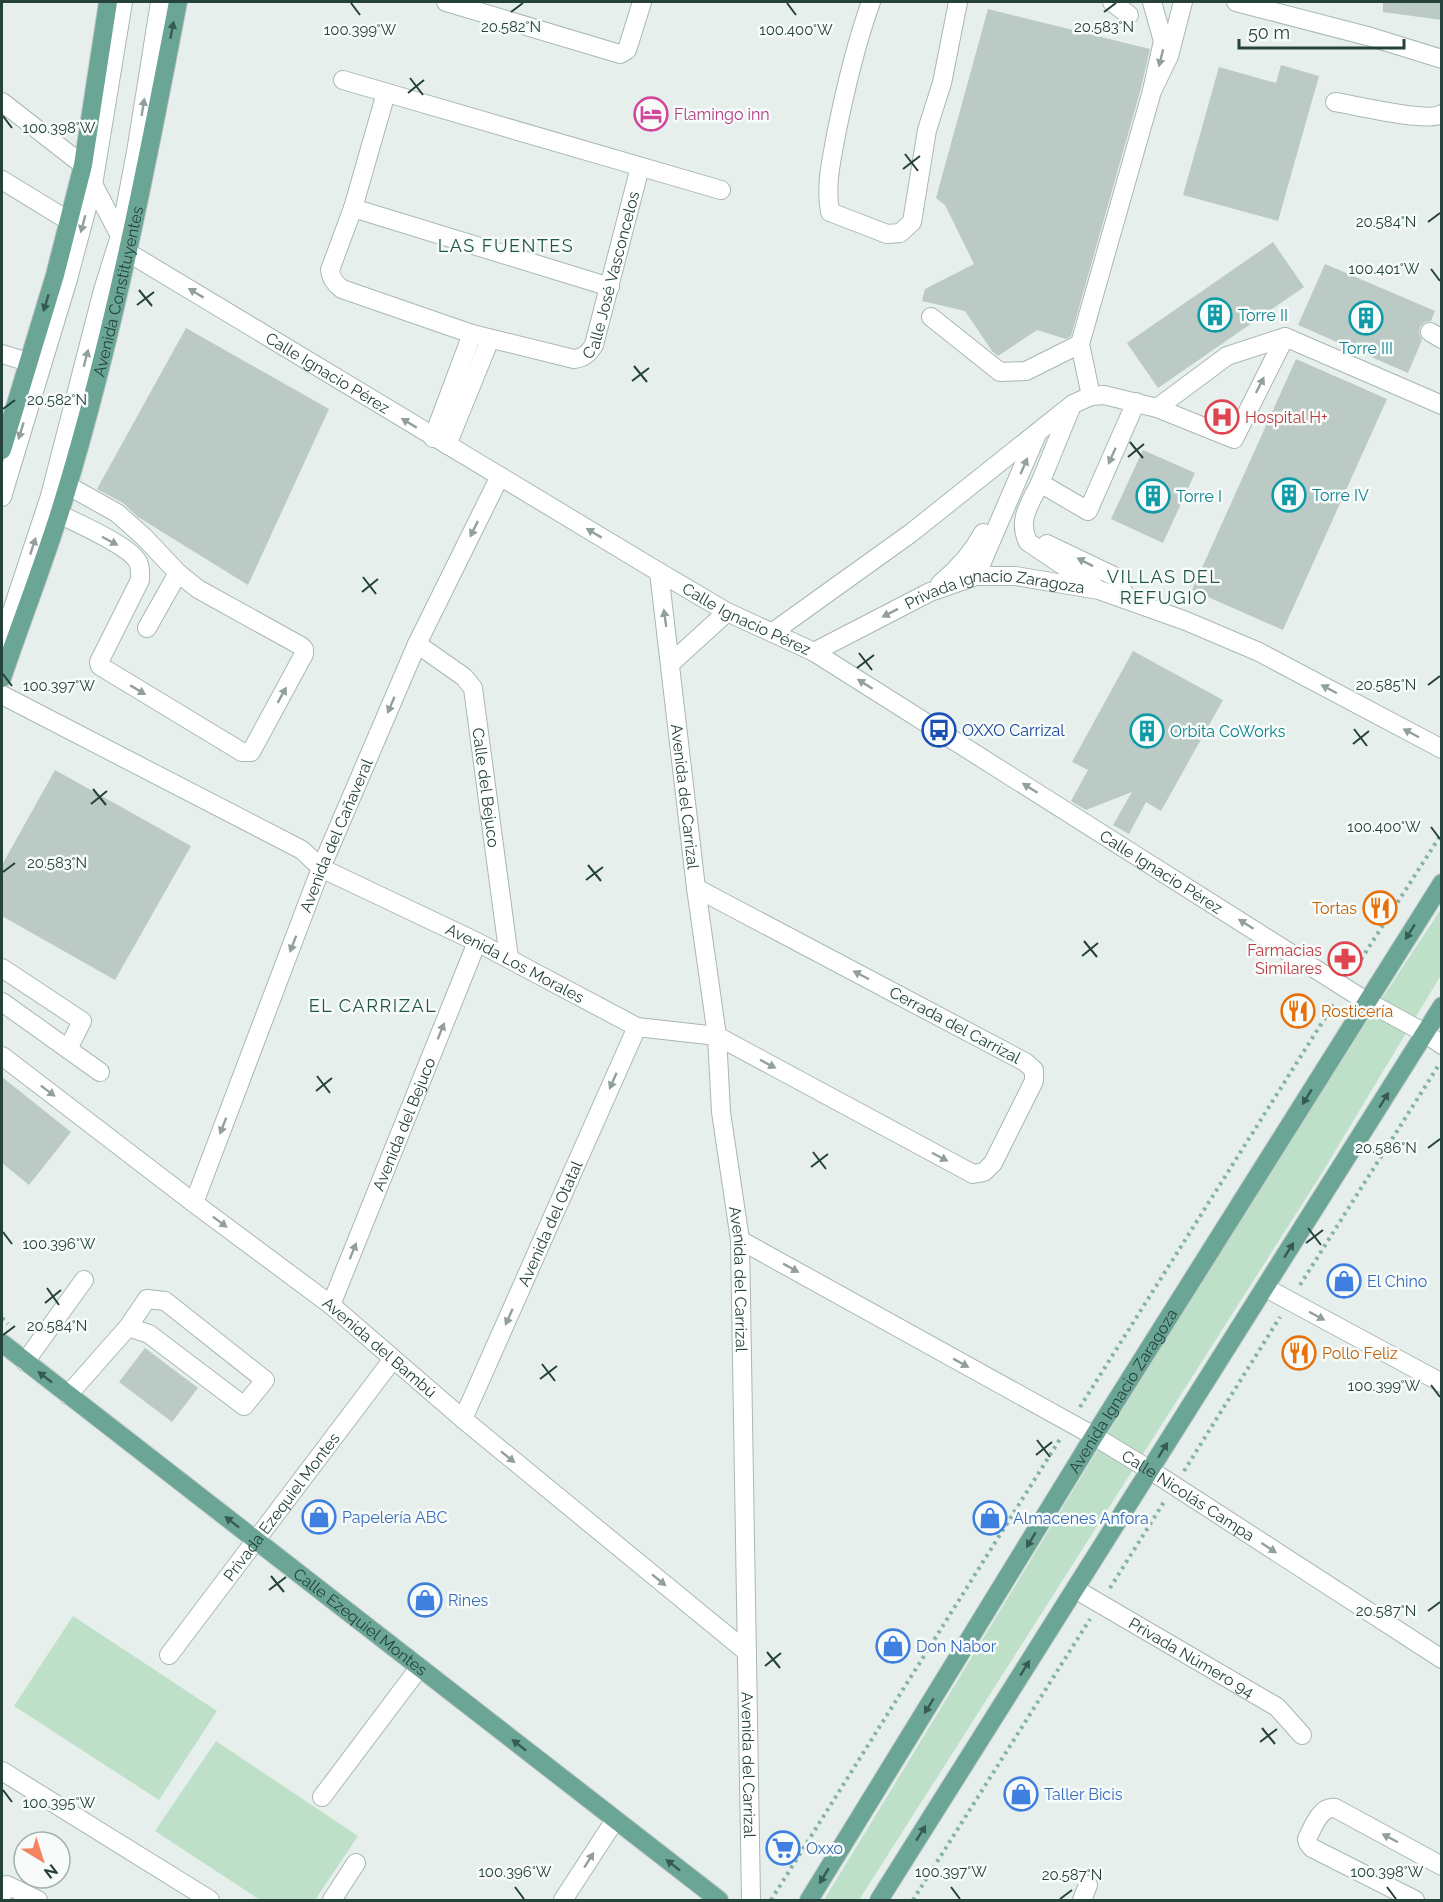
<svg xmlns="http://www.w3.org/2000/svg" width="1443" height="1902" viewBox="0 0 1443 1902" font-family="Raleway,sans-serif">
  <rect width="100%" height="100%" fill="#e6efeb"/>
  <g fill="#bfe0c8">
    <path d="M1441,909V975L1322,1173L859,1900H824C1027,1568 1225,1233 1441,909Z"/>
    <polygon points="73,1616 217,1711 159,1800 14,1706"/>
    <polygon points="216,1741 358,1836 315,1900 260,1900 155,1831"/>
  </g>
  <g fill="#bbcac4">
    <polygon points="1383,2 1442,2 1442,20 1383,12"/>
    <polygon points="988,9 1150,49 1141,88 1071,336 1066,339 1037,330 998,356 992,351 965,311 922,301 925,289 974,264 945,205 936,198"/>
    <polygon points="1281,65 1319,76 1278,221 1183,195 1219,67 1276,83"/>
    <polygon points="1273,242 1304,287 1158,388 1127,343"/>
    <polygon points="1325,264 1435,311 1431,321 1425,322 1420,327 1419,333 1422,340 1408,373 1298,325"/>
    <polygon points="186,328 329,409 248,585 138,517 123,503 97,489"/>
    <polygon points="1296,359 1387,399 1283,630 1192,590"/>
    <polygon points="1143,450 1195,473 1163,543 1111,519"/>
    <polygon points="1133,651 1223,700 1161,811 1146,802 1129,834 1113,825 1132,792 1086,810 1071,801 1088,770 1072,762"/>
    <polygon points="55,770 191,846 115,980 2,916 2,865"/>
    <polygon points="2,1077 71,1132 29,1185 2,1163"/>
    <polygon points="145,1348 198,1388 172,1422 119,1382"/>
  </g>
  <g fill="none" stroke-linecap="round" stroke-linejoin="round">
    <g stroke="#a8b8b2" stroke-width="20">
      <g id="minor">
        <polyline points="446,2 620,54 627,50 642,2"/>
        <path d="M871,2C856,43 846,86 837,130C832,157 825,185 830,212L887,234L900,233L912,222L927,130L942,83L958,2"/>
        <polyline points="1112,2 1129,15"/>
        <polyline points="1152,2 1163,41 1152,91 1169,56 1183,2"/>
        <polyline points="1236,2 1371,37 1442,59"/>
        <polyline points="343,80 721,190"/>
        <path id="s1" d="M386,93L353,208L330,270C331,279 335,284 342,289L472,334L574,359C584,358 589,353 594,345L640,167"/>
        <path id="s2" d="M2,102L83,165L129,253L659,572L727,612L814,652L1366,1001L1425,1033L1442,1045"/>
        <path d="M1335,102C1355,105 1427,123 1442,114"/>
        <polyline points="2,180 69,221"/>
        <polyline points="353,208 610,287"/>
        <polyline points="931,317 1000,372 1026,371 1080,344"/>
        <polyline points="1430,332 1442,339"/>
        <polyline points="2,354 28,362"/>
        <polyline points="1091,396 1080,344 1152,91"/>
        <polyline points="1072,405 1040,483 1088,511 1136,402"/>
        <polyline points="1157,408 1227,356 1285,337 1442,405"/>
        <polyline points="433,438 472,334"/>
        <polyline points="447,445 490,339"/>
        <path d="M1040,483C1030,504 1017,520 1028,542L1095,587"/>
        <polyline points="2,497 68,279 93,185 123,2"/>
        <path d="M59,514C77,523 130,546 138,562C141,568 140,574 140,580L99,662L100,666L242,752H251L304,654V649L301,646L198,589L178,573L144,537L117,513L67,485"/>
        <polyline points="1047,544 1116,577 1127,599"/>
        <path id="s3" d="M659,572L696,888L717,1036L721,1112L740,1240L751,1900"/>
        <polyline points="976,576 1037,434"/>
        <path d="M940,584C958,569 972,554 983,533"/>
        <polyline points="147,628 178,573"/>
        <polyline points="773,632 911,533 1073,404 1091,396 1104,395 1157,408 1234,439 1285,337"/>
        <polyline points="2,641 50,496 103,290 120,236 136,152 160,2"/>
        <path id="s4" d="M417,644L464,677L473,688L509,958"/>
        <path id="s5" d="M814,652L930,592L976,576H1015L1099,590L1186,621L1259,652L1442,749"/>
        <polyline points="671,663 727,612"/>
        <path id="s6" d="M2,695L302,850L321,868L477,942L637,1027L717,1036L973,1174L984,1172L993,1163L1034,1081V1070L1025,1062L696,888"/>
        <polyline points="2,968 82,1021 68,1049"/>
        <polyline points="2,1002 100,1072"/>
        <path id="s7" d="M2,1056L194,1203L331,1305L463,1419L747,1652"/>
        <path id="s8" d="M194,1203L321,868L417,644L500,476"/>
        <path id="s9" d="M740,1240L1094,1436L1150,1470L1442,1659"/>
        <polyline points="1266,1288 1442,1383"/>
        <path id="s10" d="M331,1305L477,942"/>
        <polyline points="25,1362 84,1280"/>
        <polyline points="68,1395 128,1327 147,1299 165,1301 265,1380 244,1406 149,1334 128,1327"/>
        <path id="s11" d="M463,1419L637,1027"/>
        <path id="s12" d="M1075,1589L1277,1707L1302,1735"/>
        <path id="s13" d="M169,1655L393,1359"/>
        <polyline points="2,1771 210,1900"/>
        <polyline points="322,1797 419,1668"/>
        <polyline points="2,1895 7,1885 38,1900"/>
        <polyline points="332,1900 356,1863"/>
        <polyline points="563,1900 615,1820"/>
        <polyline points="1082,1900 1088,1885"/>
        <path d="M1415,1900L1312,1848L1308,1843L1307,1839C1313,1827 1320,1806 1335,1808L1442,1866"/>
      </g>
    </g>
    <g stroke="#c2cac8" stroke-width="20">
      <g id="major">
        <polyline points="2,450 55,275 83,165 108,2"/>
        <path id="s14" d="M2,678C22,619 45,561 63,502C113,338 146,170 178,2"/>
        <path id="s15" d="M2,1343L719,1900"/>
        <path id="s16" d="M809,1900L1094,1436L1442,883"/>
        <polyline points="879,1900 1442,1006"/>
      </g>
    </g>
    <g stroke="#86b3a5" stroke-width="4" stroke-dasharray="3 4.5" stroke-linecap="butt">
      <polyline points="1353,972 1442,833"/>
      <polyline points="1300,1285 1440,1063"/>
      <polyline points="2,1318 8,1324"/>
      <polyline points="1080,1407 1335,1002"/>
      <polyline points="1184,1471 1280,1317"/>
      <polyline points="1110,1588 1164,1502"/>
      <polyline points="771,1900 1060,1439"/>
      <polyline points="913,1900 1090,1619"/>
    </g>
    <use href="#minor" stroke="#fff" stroke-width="18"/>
    <use href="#major" stroke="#6aa596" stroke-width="18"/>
  </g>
  <defs><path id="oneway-solid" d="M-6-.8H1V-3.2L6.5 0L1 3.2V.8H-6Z" transform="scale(1.5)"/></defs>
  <g fill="#365b51">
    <use href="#oneway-solid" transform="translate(172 30) rotate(-79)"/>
    <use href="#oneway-solid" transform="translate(46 303) rotate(107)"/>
    <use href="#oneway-solid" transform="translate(1410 932) rotate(122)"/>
    <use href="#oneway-solid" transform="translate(1307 1097) rotate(122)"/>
    <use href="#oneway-solid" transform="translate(1384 1100) rotate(-58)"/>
    <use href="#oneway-solid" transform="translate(1289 1250) rotate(-58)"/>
    <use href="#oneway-solid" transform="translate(45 1377) rotate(-142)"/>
    <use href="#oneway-solid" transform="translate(1163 1450) rotate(-58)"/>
    <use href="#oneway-solid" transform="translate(232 1522) rotate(-142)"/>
    <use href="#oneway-solid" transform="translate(1031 1540) rotate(121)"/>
    <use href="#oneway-solid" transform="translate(1025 1668) rotate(-58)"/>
    <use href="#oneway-solid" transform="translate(929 1706) rotate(122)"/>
    <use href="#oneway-solid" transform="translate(519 1745) rotate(-142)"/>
    <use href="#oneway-solid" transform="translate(921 1833) rotate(-58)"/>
    <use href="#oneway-solid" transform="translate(673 1865) rotate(-142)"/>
    <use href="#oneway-solid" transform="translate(824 1876) rotate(121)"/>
  </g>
  <g fill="#92a09c">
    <use href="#oneway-solid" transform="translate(1161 58) rotate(104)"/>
    <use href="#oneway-solid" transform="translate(143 107) rotate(-81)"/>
    <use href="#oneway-solid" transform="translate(83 224) rotate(105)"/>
    <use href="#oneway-solid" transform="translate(196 293) rotate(-149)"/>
    <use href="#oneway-solid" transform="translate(86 358) rotate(-75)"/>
    <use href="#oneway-solid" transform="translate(1260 385) rotate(-63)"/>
    <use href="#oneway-solid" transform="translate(409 423) rotate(-149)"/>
    <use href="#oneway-solid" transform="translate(21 431) rotate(107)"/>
    <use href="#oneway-solid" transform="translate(1112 456) rotate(114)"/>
    <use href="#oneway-solid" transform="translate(1024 466) rotate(-67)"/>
    <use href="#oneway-solid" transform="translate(474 529) rotate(116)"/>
    <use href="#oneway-solid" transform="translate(594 533) rotate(-149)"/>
    <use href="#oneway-solid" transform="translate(110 541) rotate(28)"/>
    <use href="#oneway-solid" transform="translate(33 546) rotate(-72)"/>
    <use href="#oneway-solid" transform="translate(1085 562) rotate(-153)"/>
    <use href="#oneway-solid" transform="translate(890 613) rotate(153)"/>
    <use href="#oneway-solid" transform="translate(665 618) rotate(-98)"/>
    <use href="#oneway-solid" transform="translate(865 684) rotate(-148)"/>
    <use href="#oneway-solid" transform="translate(1329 689) rotate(-152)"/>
    <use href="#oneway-solid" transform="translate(138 690) rotate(31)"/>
    <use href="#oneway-solid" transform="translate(282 695) rotate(-61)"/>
    <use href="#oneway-solid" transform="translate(391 705) rotate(113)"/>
    <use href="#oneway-solid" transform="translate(1411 733) rotate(-152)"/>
    <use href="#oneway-solid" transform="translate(1030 788) rotate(-148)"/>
    <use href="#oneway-solid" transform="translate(1246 924) rotate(-148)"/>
    <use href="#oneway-solid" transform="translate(293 944) rotate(111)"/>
    <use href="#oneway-solid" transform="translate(861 975) rotate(-152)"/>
    <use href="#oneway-solid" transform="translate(441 1031) rotate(-68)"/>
    <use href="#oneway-solid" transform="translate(768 1064) rotate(28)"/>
    <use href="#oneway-solid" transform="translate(613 1081) rotate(114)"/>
    <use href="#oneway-solid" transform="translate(48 1091) rotate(37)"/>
    <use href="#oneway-solid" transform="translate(223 1126) rotate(111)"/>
    <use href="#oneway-solid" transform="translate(940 1157) rotate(28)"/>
    <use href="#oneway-solid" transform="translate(220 1222) rotate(37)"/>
    <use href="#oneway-solid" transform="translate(353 1251) rotate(-68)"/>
    <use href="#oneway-solid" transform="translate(791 1268) rotate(29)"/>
    <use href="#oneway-solid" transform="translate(1317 1316) rotate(28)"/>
    <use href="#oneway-solid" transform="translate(509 1317) rotate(114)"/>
    <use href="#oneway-solid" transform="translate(961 1363) rotate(29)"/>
    <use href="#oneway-solid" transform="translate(508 1457) rotate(39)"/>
    <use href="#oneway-solid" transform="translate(1269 1548) rotate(33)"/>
    <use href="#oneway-solid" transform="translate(659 1580) rotate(39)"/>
    <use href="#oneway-solid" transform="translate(1390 1838) rotate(-152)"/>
    <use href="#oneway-solid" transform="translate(589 1860) rotate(-58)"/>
  </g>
  <path fill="none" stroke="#24423a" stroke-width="2" d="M351,3L360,15M787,3L796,15M511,12L523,3M1104,12L1116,3M410,78L423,95M408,93L424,80M3,116L12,128M905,154L918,171M903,169L920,156M1428,222L1440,213M1431,269L1440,281M139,290L152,306M137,305L154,292M634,366L647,382M632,381L649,368M3,409L15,400M1130,442L1143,458M1128,457L1144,444M363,577L376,594M362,592L378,579M859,653L872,670M857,668L874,655M3,674L12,686M1428,685L1440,676M1354,729L1367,746M1353,744L1369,731M93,789L106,805M91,804L107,791M1431,827L1440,839M588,865L601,881M3,872L15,863M586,880L603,867M1084,941L1097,957M1082,956L1098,943M317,1076L330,1093M316,1091L332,1078M1428,1148L1440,1139M813,1152L826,1169M811,1167L828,1154M1308,1228L1321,1245M3,1232L12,1244M1306,1243L1323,1230M47,1288L59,1305M45,1303L61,1290M3,1335L15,1326M542,1364L555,1381M540,1379L557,1366M1431,1385L1440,1397M1037,1440L1050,1457M1036,1455L1052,1442M271,1576L284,1592M269,1590L286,1577M1428,1611L1440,1602M767,1652L780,1668M765,1666L781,1653M1262,1728L1275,1744M1260,1742L1277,1729M3,1790L12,1802M515,1887L524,1899M951,1887L960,1899M1387,1887L1396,1899M1060,1899L1072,1890"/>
  <defs>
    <g id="hotel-ring" transform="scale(1.725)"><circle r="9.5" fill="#f7fbf9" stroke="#d1479c" stroke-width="1.5"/><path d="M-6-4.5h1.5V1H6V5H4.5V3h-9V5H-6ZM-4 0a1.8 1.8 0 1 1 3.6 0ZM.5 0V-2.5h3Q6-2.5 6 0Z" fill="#d1479c"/></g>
    <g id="building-ring" transform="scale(1.725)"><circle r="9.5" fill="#f7fbf9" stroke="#0f9aa8" stroke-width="1.5"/><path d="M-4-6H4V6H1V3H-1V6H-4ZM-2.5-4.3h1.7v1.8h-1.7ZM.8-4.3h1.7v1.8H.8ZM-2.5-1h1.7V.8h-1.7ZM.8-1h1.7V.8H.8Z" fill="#0f9aa8"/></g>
    <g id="hospital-ring" transform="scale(1.725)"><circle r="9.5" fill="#f7fbf9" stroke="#e0444e" stroke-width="1.5"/><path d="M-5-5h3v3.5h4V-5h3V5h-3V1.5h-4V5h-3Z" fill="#e0444e"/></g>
    <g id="bus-ring" transform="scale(1.725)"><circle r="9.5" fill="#f7fbf9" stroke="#1a4fb4" stroke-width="1.5"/><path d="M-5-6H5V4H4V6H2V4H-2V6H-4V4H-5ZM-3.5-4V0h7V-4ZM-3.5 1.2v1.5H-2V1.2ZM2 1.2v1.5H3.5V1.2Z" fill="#1a4fb4"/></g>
    <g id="restaurant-ring" transform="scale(1.725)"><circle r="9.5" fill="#f7fbf9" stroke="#e8710a" stroke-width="1.5"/><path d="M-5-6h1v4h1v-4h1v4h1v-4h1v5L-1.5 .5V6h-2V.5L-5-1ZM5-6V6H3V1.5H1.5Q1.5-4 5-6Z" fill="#e8710a"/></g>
    <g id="pharmacy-ring" transform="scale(1.725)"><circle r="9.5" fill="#f7fbf9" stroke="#e0444e" stroke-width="1.5"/><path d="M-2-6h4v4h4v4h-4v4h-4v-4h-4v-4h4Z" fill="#e0444e"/></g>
    <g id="shop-ring" transform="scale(1.725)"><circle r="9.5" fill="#f7fbf9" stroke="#3f7fe0" stroke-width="1.5"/><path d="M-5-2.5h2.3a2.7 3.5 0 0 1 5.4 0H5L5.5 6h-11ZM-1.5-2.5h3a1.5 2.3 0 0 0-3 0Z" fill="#3f7fe0"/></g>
    <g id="supermarket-ring" transform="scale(1.725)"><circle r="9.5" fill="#f7fbf9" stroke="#3f7fe0" stroke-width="1.5"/><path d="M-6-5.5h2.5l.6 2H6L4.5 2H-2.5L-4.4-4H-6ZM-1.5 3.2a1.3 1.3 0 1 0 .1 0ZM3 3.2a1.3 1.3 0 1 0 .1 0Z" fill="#3f7fe0"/></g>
  </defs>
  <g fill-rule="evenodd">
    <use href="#hotel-ring" x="651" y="114"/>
    <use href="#building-ring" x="1215" y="315"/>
    <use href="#building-ring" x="1366" y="318"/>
    <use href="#hospital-ring" x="1222" y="417"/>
    <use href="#building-ring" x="1289" y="495"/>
    <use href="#building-ring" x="1153" y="496"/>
    <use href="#bus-ring" x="939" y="730"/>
    <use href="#building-ring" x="1147" y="731"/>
    <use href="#restaurant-ring" x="1380" y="908"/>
    <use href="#pharmacy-ring" x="1345" y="959"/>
    <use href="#restaurant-ring" x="1298" y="1011"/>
    <use href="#shop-ring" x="1344" y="1281"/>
    <use href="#restaurant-ring" x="1299" y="1353"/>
    <use href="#shop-ring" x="319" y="1517"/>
    <use href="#shop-ring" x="990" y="1518"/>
    <use href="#shop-ring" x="425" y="1600"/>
    <use href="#shop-ring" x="893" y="1646"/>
    <use href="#shop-ring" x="1021" y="1794"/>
    <use href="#supermarket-ring" x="783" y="1848"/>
  </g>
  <g text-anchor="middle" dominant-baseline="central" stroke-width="5" stroke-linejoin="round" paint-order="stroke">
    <g font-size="16" fill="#b23c85" stroke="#f7fbf9" text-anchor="start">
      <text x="674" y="114">Flamingo inn</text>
    </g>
    <g font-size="16" fill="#24423a" stroke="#f7fbf9">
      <text stroke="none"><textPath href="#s1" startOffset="549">Calle José Vasconcelos</textPath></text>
      <text stroke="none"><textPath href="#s14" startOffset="404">Avenida Constituyentes</textPath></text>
      <text stroke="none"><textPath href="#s2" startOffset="434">Calle Ignacio Pérez</textPath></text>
      <text stroke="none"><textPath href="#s5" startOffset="196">Privada Ignacio Zaragoza</textPath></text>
      <text stroke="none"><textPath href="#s2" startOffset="920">Calle Ignacio Pérez</textPath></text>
      <text stroke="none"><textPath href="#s4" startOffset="172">Calle del Bejuco</textPath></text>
      <text stroke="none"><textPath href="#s3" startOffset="226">Avenida del Carrizal</textPath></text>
      <text stroke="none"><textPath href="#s8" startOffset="394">Avenida del Cañaveral</textPath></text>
      <text stroke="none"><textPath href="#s2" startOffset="1406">Calle Ignacio Pérez</textPath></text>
      <text stroke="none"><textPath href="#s6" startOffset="580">Avenida Los Morales</textPath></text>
      <text transform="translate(955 1025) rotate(28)">Cerrada del Carrizal</text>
      <text stroke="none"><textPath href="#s10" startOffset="195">Avenida del Bejuco</textPath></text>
      <text stroke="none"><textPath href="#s11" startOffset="214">Avenida del Otatal</textPath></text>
      <text stroke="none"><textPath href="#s3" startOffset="712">Avenida del Carrizal</textPath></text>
      <text stroke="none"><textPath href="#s7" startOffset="477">Avenida del Bambú</textPath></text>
      <text stroke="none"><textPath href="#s16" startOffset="598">Avenida Ignacio Zaragoza</textPath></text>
      <text stroke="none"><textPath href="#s9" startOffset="516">Calle Nicolás Campa</textPath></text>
      <text stroke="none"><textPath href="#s13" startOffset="186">Privada Ezequiel Montes</textPath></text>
      <text stroke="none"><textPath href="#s15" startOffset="454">Calle Ezequiel Montes</textPath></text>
      <text stroke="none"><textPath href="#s12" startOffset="135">Privada Número 94</textPath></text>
      <text stroke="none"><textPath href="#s3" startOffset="1198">Avenida del Carrizal</textPath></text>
    </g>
    <g font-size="16" fill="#0d838f" stroke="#f7fbf9" text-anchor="start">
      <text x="1238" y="315">Torre II</text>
      <text x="1366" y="348" text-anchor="middle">Torre III</text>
      <text x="1312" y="495">Torre IV</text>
      <text x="1176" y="496">Torre I</text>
      <text x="1170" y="731">Orbita CoWorks</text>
    </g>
    <g font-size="16" fill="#be3a42" stroke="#f7fbf9" text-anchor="start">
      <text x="1245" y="417">Hospital H+</text>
      <text x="1322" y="950" text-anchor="end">Farmacias<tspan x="1322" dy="18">Similares</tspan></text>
    </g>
    <g font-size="16" fill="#164399" stroke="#f7fbf9" text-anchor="start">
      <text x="962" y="730">OXXO Carrizal</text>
    </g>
    <g font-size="16" fill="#c56008" stroke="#f7fbf9" text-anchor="start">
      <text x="1357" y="908" text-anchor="end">Tortas</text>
      <text x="1321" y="1011">Rosticería</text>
      <text x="1322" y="1353">Pollo Feliz</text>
    </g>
    <g font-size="16" fill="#366cbe" stroke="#f7fbf9" text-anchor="start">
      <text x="1367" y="1281">El Chino</text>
      <text x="342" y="1517">Papelería ABC</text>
      <text x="1013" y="1518">Almacenes Anfora</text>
      <text x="448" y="1600">Rines</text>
      <text x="916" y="1646">Don Nabor</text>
      <text x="1044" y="1794">Taller Bicis</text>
      <text x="806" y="1848">Oxxo</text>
    </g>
    <g font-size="18" letter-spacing="1.5" fill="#1f5548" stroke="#f7fbf9">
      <text x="506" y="245">LAS FUENTES</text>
      <text x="1164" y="576">VILLAS DEL<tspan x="1164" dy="21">REFUGIO</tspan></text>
      <text x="373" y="1005">EL CARRIZAL</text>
    </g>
  </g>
  <g font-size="15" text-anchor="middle" fill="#24423a" stroke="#f7fbf9" stroke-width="5" stroke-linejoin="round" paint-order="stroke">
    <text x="511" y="32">20.582°N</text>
    <text x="1104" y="32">20.583°N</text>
    <text x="360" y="35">100.399°W</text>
    <text x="796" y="35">100.400°W</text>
    <text x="59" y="133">100.398°W</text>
    <text x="1386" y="227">20.584°N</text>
    <text x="1384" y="274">100.401°W</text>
    <text x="57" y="405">20.582°N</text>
    <text x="1386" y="690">20.585°N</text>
    <text x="59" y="691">100.397°W</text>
    <text x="1384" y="832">100.400°W</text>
    <text x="57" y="868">20.583°N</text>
    <text x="1386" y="1153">20.586°N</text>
    <text x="59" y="1249">100.396°W</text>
    <text x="57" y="1331">20.584°N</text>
    <text x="1384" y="1391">100.399°W</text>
    <text x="1386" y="1616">20.587°N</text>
    <text x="59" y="1808">100.395°W</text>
    <text x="515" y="1877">100.396°W</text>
    <text x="951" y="1877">100.397°W</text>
    <text x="1387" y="1877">100.398°W</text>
    <text x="1072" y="1880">20.587°N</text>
  </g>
  <rect width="1443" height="1902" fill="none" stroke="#24423a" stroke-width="6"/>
  <g transform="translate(42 1860) rotate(142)"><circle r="28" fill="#f7fbf9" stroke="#a3b1ad" stroke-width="1.5"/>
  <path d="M0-4.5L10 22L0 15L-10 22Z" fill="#f4845f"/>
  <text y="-9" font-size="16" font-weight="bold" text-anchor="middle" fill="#24423a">N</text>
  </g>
  <path d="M1239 39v9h165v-9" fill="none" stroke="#24423a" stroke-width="3"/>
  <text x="1248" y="39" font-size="18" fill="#24423a" stroke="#f7fbf9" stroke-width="4.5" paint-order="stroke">50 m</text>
</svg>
